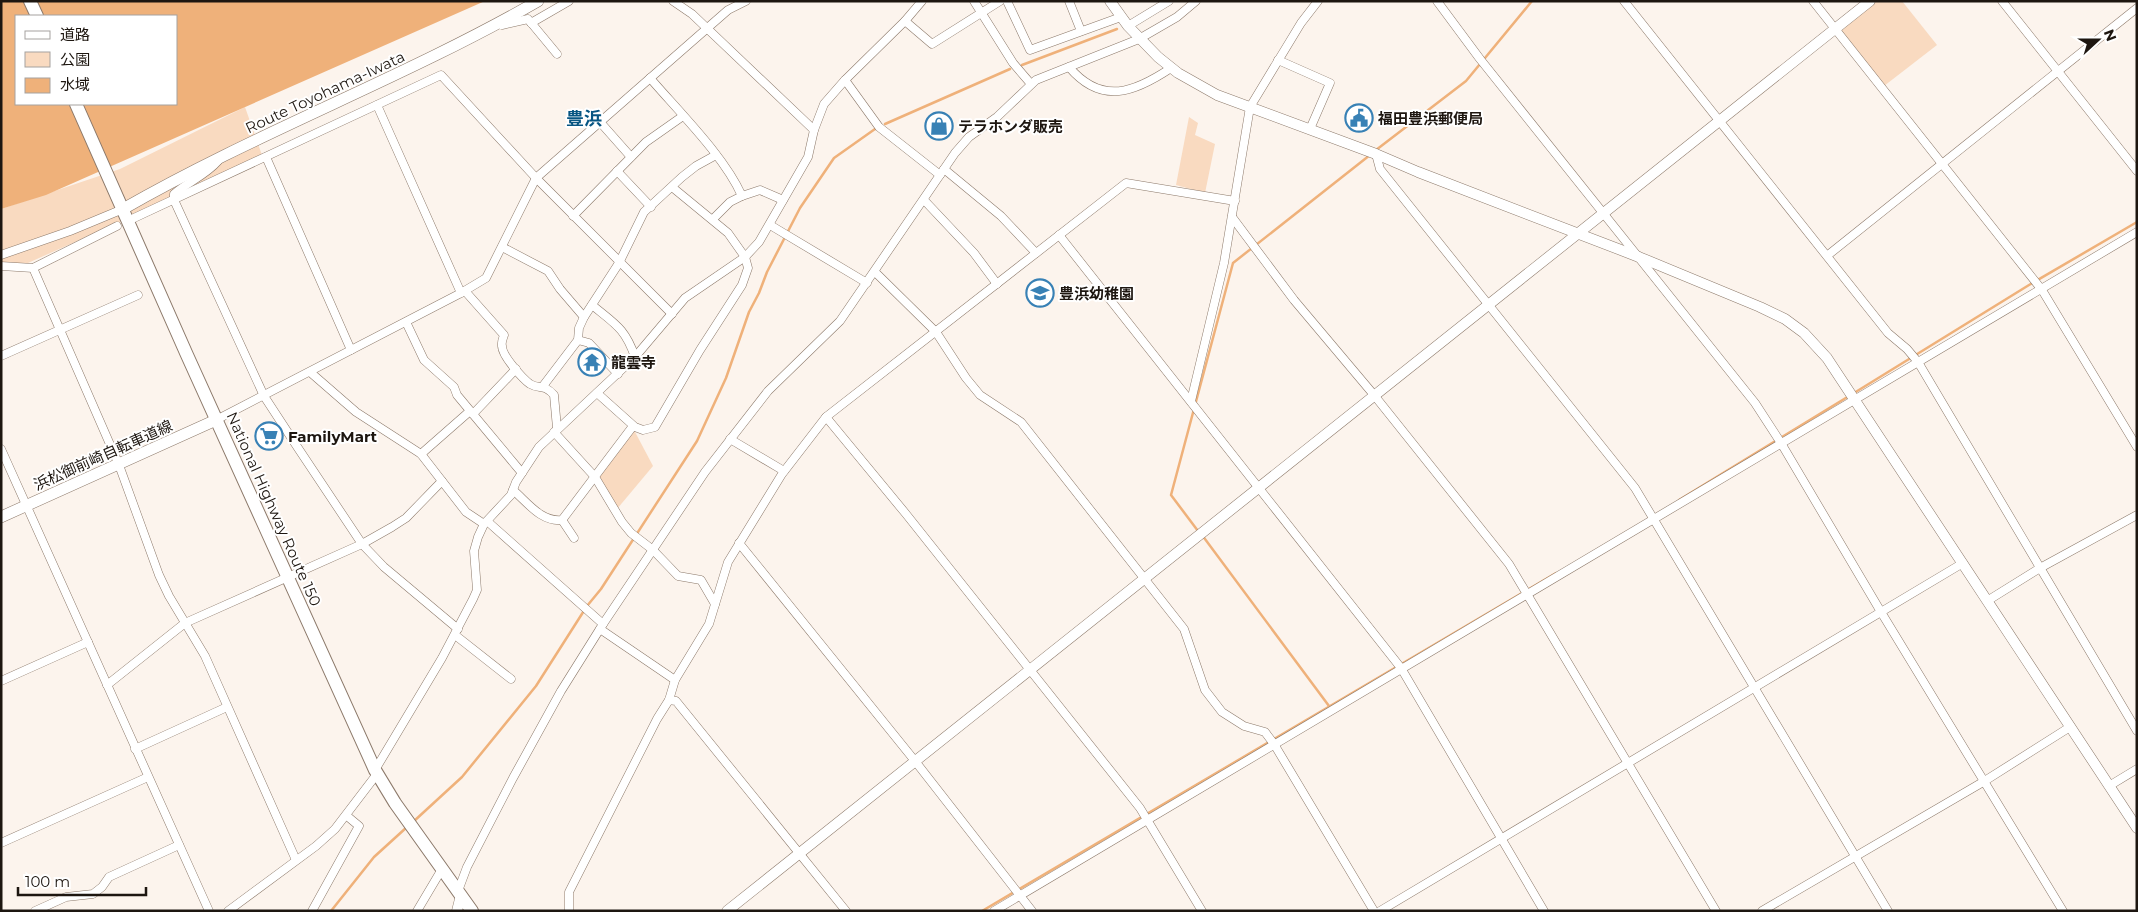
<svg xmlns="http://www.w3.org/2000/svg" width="2138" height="912" viewBox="0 0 2138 912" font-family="Montserrat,'Noto Sans JP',sans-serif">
  <rect width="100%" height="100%" fill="#fcf4ed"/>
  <g fill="#f9dac0">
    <polygon points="1876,1 1902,1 1937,45 1884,86 1841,31"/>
    <polygon points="245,107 263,158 19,267 1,268 1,209 120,169"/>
    <polygon points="1189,117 1198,123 1195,135 1215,144 1205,193 1176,185"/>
    <polygon points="634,430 653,466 617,509 598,477"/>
  </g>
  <path fill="#efb17a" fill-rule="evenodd" d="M1,1H485L46,195L1,209ZM16,16H176V104H16Z"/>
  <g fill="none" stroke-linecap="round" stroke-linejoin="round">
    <g stroke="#efb17a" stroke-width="2.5">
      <polyline points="1022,65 1117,29"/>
      <polyline points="885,124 1010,69"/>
      <polyline points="1376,150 1466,81 1532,1"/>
      <polyline points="1854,393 2029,285 2137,222"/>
      <polyline points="1679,500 1849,396"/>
      <polyline points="1198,531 1171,495 1233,263 1370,155"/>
      <polyline points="1202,535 1329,706"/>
      <polyline points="413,822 462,777 536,686 587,606 601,589 697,441 726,378 749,312 759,293 767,272 800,208 834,158 875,129"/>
      <polyline points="331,911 374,857 407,827"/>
      <polyline points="982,911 1556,573"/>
    </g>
    <g stroke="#8c796a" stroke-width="9">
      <g id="minor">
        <polyline points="673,1 692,14 814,130"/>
        <polyline points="974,1 1013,63 1031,84"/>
        <polyline points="1007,1 1030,50 1121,17"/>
        <polyline points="1069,1 1081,31"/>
        <polyline points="1437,1 1480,59 1755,403 1781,443 1881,612 2063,911"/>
        <polyline points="1624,1 1888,333 1907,349 1918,362 2137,731"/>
        <polyline points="1813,1 2042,290 2137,447"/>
        <polyline points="2002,1 2137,171"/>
        <polyline points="905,21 932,44 1000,1"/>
        <polyline points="531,23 569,1"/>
        <polyline points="502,25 528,19 557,54"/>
        <polyline points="1128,26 1169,1"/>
        <polyline points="1278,60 1330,83 1310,129"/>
        <path d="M1069,67C1102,106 1135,92 1171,68"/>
        <path d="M650,78C680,113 724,156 742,196L730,202L713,219"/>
        <polyline points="845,80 879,127 940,175"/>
        <polyline points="377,105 461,293"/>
        <polyline points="600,122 631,157"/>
        <polyline points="1376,154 1380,169 1635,488 1888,911"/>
        <polyline points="266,157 351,350"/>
        <path d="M218,161C206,175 188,182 174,194V200L264,396L298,448L362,544L384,567L458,629"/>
        <polyline points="944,169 1001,216 1036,253"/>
        <polyline points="617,171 651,207"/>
        <polyline points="742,196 760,190 783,200"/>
        <polyline points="924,200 974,253 997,284"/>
        <polyline points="573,216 646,142 683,116"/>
        <polyline points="1232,217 1294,300 1374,395 1509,564 1716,911"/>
        <polyline points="134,218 441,75 536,178 672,314"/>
        <polyline points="770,225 867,283"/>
        <polyline points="1059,235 1401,668 1544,911"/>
        <polyline points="502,247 548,271 560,289 584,317"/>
        <polyline points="1,255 70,231 123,209"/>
        <polyline points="1828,255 2137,8"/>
        <polyline points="1,266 33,268 117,226"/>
        <polyline points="33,268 119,465 159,575 169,596 205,656 296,860"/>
        <polyline points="875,272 936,332 966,378 980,395 1021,422 1184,629 1205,690 1222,712 1244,726 1265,732 1274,744 1374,911"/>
        <path d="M465,291L504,335C503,338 501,343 502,346C502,356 523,379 530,384C540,390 543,383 554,395L557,428"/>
        <path d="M592,305C615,324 625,328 635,357"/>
        <polyline points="406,322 424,360 454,387 457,395 522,473"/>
        <polyline points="578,340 589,343 618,374"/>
        <polyline points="1,356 138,295"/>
        <polyline points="310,372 356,412 421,454 466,512 484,524"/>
        <polyline points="543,386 578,340 579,328 584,317 619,263 644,212 682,177 696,166 716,155"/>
        <polyline points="597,393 635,427 643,430 655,427 700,350 742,285 748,268 745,257 728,233 672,187"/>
        <polyline points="1191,401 1224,263 1250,107 1301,23 1318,1"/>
        <polyline points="473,414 516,369"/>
        <polyline points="826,417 906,514 1140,808 1202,911"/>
        <polyline points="216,420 461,293 486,278 536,178 728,10 746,1"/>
        <polyline points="554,432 595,477 622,522 631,533 653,550 678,576 701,580 715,604"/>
        <polyline points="730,439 784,471"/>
        <polyline points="1,449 209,911"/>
        <polyline points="421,454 470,411"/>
        <path d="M513,490C528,503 541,522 562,520L633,426"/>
        <polyline points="562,520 574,538"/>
        <polyline points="487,521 603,624"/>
        <polyline points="739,543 915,761 1032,911"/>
        <polyline points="1987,601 2040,568 2137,515"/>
        <polyline points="600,629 675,680"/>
        <polyline points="455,635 511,679"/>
        <polyline points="1,681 88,642"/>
        <polyline points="107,685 185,623 362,544 392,527 406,518 442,481"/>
        <polyline points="669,700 676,701 846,911"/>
        <polyline points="135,749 227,707"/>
        <polyline points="375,770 442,658 473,599 477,590 474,551 478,537 484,524 511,495 516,482 539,447 635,357 685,298 745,257 759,242 808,157 814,130 824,104 845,80 905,21 922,1"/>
        <polyline points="2109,786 2137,769"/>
        <polyline points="1,843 148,777"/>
        <polyline points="458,891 467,867 513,778 561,691 603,624 705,472 768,391 840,321 955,153 969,137 997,117 1036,80 1139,39 1177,17 1196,1"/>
        <polyline points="35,911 66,897 93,894 102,887 109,877 179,845"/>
        <polyline points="228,911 316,846 335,829 377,774"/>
        <polyline points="312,911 359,826 347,816"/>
        <polyline points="417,911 442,869"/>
        <polyline points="569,911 569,892 657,719 669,700 675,680 709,624 728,562 782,474 826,417 1126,183 1235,201"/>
        <polyline points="994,911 2137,232"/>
        <polyline points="1380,911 1963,563"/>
        <polyline points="1762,911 1983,782 2070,727"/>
      </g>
    </g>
    <g stroke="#8c796a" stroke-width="11">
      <g id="tertiary">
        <polyline points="1110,1 1128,26 1158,57 1178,73 1217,95 1376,154 1418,172 1639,257 1760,307 1785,319 1804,333 1827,358 2137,828"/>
        <polyline points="457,911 461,895"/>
        <polyline points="727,911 1870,1"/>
      </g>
    </g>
    <g stroke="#8c796a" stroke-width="12">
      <g id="secondary">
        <path d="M123,209C257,132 404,78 538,1"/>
        <polyline points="1,517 216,420"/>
      </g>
    </g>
    <g stroke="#8c796a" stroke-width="14">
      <g id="trunk">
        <polyline points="30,1 37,16"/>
        <polyline points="76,104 187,355 375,770 395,803 472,911"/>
      </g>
    </g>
    <use href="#minor" stroke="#fff" stroke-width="8"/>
    <use href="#tertiary" stroke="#fff" stroke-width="10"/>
    <use href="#secondary" stroke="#fff" stroke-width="11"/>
    <use href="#trunk" stroke="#fff" stroke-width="12"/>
  </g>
  <defs>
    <g id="civic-ring" transform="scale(1.4375)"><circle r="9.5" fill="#fff" stroke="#3881b5" stroke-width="1.5"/><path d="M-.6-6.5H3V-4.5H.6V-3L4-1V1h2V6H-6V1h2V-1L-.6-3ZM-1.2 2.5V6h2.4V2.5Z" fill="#3881b5"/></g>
    <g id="shop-ring" transform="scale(1.4375)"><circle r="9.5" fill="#fff" stroke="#3881b5" stroke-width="1.5"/><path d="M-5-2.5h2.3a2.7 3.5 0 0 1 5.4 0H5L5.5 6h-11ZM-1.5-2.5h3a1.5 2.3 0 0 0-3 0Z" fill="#3881b5"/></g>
    <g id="school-ring" transform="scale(1.4375)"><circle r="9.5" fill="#fff" stroke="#3881b5" stroke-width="1.5"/><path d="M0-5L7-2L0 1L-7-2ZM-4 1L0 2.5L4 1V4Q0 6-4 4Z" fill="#3881b5"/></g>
    <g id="temple-ring" transform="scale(1.4375)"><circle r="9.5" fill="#fff" stroke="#3881b5" stroke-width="1.5"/><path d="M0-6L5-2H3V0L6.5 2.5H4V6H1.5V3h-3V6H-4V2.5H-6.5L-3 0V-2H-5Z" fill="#3881b5"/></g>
    <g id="supermarket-ring" transform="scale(1.4375)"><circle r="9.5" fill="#fff" stroke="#3881b5" stroke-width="1.5"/><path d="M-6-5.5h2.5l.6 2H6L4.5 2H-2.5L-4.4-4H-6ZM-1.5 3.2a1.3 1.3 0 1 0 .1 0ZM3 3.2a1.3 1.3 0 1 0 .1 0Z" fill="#3881b5"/></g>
  </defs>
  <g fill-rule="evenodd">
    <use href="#civic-ring" x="1359" y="118"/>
    <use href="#shop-ring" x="939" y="126"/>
    <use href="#school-ring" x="1040" y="293"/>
    <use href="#temple-ring" x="592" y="362"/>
    <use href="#supermarket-ring" x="269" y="436"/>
  </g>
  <g text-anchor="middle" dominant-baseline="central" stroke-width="4" stroke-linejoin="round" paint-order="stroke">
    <g font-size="15" fill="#1d1610" stroke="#fff">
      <text transform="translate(325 92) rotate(-25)">Route Toyohama-Iwata</text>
      <text transform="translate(103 455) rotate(-24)">浜松御前崎自転車道線</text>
      <text transform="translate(274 509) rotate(66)">National Highway Route 150</text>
    </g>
    <g font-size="15" font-weight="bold" fill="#1d1610" stroke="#fff" text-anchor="start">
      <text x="1378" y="118">福田豊浜郵便局</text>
      <text x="958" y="126">テラホンダ販売</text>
      <text x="1059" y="293">豊浜幼稚園</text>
      <text x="611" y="362">龍雲寺</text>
      <text x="288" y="436">FamilyMart</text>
    </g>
    <g font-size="18" font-weight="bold" fill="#075582" stroke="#fff">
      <text x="584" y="119">豊浜</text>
    </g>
  </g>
  <rect width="2138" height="912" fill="none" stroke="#1d1610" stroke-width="5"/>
  <rect x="15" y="15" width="162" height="90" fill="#ffffff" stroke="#a5a29f"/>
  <rect x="25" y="31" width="25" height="8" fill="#ffffff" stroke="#a5a29f"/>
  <text x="60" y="40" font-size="15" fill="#1d1610">道路</text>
  <rect x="25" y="52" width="25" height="15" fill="#f9dac0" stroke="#a5a29f"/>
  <text x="60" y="65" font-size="15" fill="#1d1610">公園</text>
  <rect x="25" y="78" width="25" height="15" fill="#efb17a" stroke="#a5a29f"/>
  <text x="60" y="90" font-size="15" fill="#1d1610">水域</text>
  <g transform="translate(2098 40) rotate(69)" stroke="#ffffff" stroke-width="4" paint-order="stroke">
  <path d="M0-4L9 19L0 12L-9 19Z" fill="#1d1610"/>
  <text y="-8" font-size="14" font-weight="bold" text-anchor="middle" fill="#1d1610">N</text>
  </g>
  <path d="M18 887v8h128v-8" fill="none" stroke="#1d1610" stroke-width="2.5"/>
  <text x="25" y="887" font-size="15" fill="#1d1610" stroke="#ffffff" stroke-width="4" paint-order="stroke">100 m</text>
</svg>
